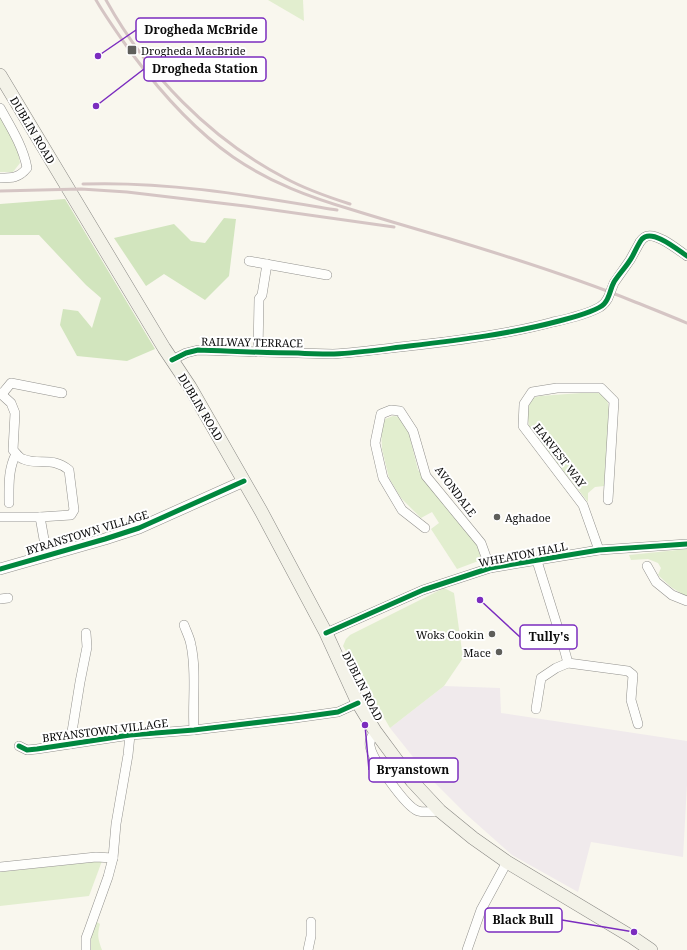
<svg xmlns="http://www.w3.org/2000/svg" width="687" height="950" viewBox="0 0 687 950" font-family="'Noto Serif',serif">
  <rect width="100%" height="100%" fill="#f9f7ee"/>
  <polygon fill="#f0eaec" points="444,686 500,688 501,713 687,741 687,785 683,857 591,842 578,892 512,855 467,815 429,777 390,728"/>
  <g fill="#e2eecf">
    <polygon points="268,0 303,0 304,21"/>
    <polygon points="0,116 18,151 20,163 13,172 0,172"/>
    <path d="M595,392C608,396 608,400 609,413L604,486L595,487L588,493V502L529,427L527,409L533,398L540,396Z"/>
    <polygon points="393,416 401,417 409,434 418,470 478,545 481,560 457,569 431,529 439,523 432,512 421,518 401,498 389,478 382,449 381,429 385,419"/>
    <polygon points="687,549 687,597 671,587 658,575 661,568 658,563 648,559 631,560 629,555"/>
    <polygon points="444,588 454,593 463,658 444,686 390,728 343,646 346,639 350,635"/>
    <polygon points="102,861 89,896 0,906 0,872"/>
    <path d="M97,922L100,924C97,935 98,939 102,950H90C88,940 93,931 97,922Z"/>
  </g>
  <g fill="#d2e5be">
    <polygon points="65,199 155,349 127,361 77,356 60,325 63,309 78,311 92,328 101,298 86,285 39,235 0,235 0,204"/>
    <polygon points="224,218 236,219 229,276 205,300 164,274 146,286 114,238 174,224 191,241 205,243"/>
  </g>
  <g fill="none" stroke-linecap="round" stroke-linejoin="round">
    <g stroke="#92918d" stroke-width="10">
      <g id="minor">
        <path d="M0,108C10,126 23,146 27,168C19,178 12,178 0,178"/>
        <path d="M640,242C642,239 644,237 647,236C658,233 678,250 687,256"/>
        <polyline points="249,261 327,275"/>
        <polyline points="258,352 259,299 262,295 267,264"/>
        <path d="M172,360L186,353L198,350L333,354C362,352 390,348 418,345C463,340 509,334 553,322C567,319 588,314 600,307C603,305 606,302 608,298"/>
        <path d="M0,393L11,403L15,413L13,450C16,453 19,458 23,459C40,466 52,456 69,470L74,510L71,515L40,517H0"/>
        <polyline points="2,394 11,383 62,393"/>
        <path d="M9,503C9,486 8,469 16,454"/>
        <polyline points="40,517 47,556"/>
        <polyline points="425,528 402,510 383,478 375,443 381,414 391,410 400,411 413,431 426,476 481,543 490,568"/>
        <polyline points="599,550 583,505 523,426 524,404 532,392 557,388 601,388 614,401 608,500"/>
        <polyline points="537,561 562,641 568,663"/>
        <polyline points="647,566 656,582 672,595 687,601"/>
        <polyline points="0,599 8,598"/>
        <path d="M184,625C186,631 190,638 191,645C197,673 192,702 194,730"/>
        <polyline points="326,633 423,590 490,568 599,550 687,544"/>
        <polyline points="536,709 541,678 556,668 568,663 628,671 633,675 631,700 638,724"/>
        <path d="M375,731C372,736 369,740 370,746C372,759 406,807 418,811C424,813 434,811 440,811"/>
        <polyline points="70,744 80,682 87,647 86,633"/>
        <polyline points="19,746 27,750 37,749 130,735 194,730 295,718 338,712 358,703"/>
        <polyline points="0,867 96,857 113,858"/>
        <polyline points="86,950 86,938 89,930 108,877 113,858 116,824 128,755 130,735"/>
        <polyline points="308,950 311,936 311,922"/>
        <polyline points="467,950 481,910 507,862"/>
      </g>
    </g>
    <g stroke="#92918d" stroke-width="12">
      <polyline id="tertiary" points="0,569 105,539 139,528 244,481"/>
    </g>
    <g stroke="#898884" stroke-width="14">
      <polyline id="secondary" points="0,75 164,348 190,387 261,511 326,633 358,703 375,731 412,781 440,811 473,838 507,862 632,937 651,950"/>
    </g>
    <use href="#minor" stroke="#fefefc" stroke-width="9"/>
    <use href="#tertiary" stroke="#fefefc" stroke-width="11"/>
    <use href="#secondary" stroke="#f3f2e8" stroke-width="13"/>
    <g stroke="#d5c5c4" stroke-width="3">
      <path d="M96,0C107,19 120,37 133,55C162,94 193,129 233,157C271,183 309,197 353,210C385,220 416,229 447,238C510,257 574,277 635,302C653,309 670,316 687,323"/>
      <path d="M106,0C147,74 210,139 285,178C305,189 328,197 350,204"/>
      <path d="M83,184C169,181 252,196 337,210"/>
      <polyline points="0,191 81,189 127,192 245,206 394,227"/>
    </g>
    <g stroke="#92918d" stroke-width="10" stroke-linecap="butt">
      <polyline id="minor-bridge" points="608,298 614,283 630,260 640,242"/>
    </g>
    <use href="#minor-bridge" stroke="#fefefc" stroke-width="9"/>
    <g stroke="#fff" stroke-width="8">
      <g id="cycleway">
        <path d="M172,360L186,353L198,350C231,351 264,353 298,353C310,354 322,354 334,354C359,353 384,349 409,346C460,340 510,334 559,321C570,318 596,312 604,304C610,298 610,289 614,282C619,274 627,266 632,257C635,252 638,244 642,239C652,228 678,250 687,256"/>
        <polyline points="0,569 105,539 139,528 244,481"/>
        <polyline points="326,633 423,590 490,568 599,550 687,544"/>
        <polyline points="19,746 27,750 37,749 130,735 194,730 295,718 338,712 358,703"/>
      </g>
    </g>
    <use href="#cycleway" stroke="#00873e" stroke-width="5"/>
  </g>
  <g fill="#5e5e5a" stroke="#fff" stroke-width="1.5">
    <rect x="127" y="45" width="10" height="10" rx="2"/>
    <circle cx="497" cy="517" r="4"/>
    <circle cx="492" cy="634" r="4"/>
    <circle cx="499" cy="652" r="4"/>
  </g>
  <g text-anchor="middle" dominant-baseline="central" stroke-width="4" stroke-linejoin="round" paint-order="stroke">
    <g font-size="11" fill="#0b0b0b" stroke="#fff" text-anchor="start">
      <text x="141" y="50">Drogheda MacBride</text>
      <text x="505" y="517">Aghadoe</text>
      <text x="484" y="634" text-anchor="end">Woks Cookin</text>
      <text x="491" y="652" text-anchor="end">Mace</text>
    </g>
    <g font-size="11" fill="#0b0b0b" stroke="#fff">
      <text transform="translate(33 130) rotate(59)">DUBLIN ROAD</text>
      <text transform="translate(252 342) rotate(1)">RAILWAY TERRACE</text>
      <text transform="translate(201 407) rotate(59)">DUBLIN ROAD</text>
      <text transform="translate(560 455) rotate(52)">HARVEST WAY</text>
      <text transform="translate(456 491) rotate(53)">AVONDALE</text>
      <text transform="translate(87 532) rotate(-17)">BYRANSTOWN VILLAGE</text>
      <text transform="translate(523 554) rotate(-11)">WHEATON HALL</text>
      <text transform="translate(363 686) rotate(63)">DUBLIN ROAD</text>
      <text transform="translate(105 730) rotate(-7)">BRYANSTOWN VILLAGE</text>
    </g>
  </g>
  <path fill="none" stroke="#7b2cbf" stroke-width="1.5" d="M98 56L136 30M96 106L144 69M480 600L520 637M365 725L369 770M634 932L562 920"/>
  <g fill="#7b2cbf" stroke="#fff" stroke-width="1.5">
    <circle cx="98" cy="56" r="4"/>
    <circle cx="96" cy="106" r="4"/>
    <circle cx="480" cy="600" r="4"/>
    <circle cx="365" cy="725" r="4"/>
    <circle cx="634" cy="932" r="4"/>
  </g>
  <g fill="#fff" stroke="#7b2cbf" stroke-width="1.5">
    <rect x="136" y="18" width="130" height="24" rx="4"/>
    <rect x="144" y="57" width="122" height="24" rx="4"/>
    <rect x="520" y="625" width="57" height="24" rx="4"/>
    <rect x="369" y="758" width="89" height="24" rx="4"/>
    <rect x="485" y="908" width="77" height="24" rx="4"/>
  </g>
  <g font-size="12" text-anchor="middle" font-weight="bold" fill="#0b0b0b">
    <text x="201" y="34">Drogheda McBride</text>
    <text x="205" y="73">Drogheda Station</text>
    <text x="549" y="641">Tully's</text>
    <text x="413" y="774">Bryanstown</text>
    <text x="523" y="924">Black Bull</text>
  </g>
</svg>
